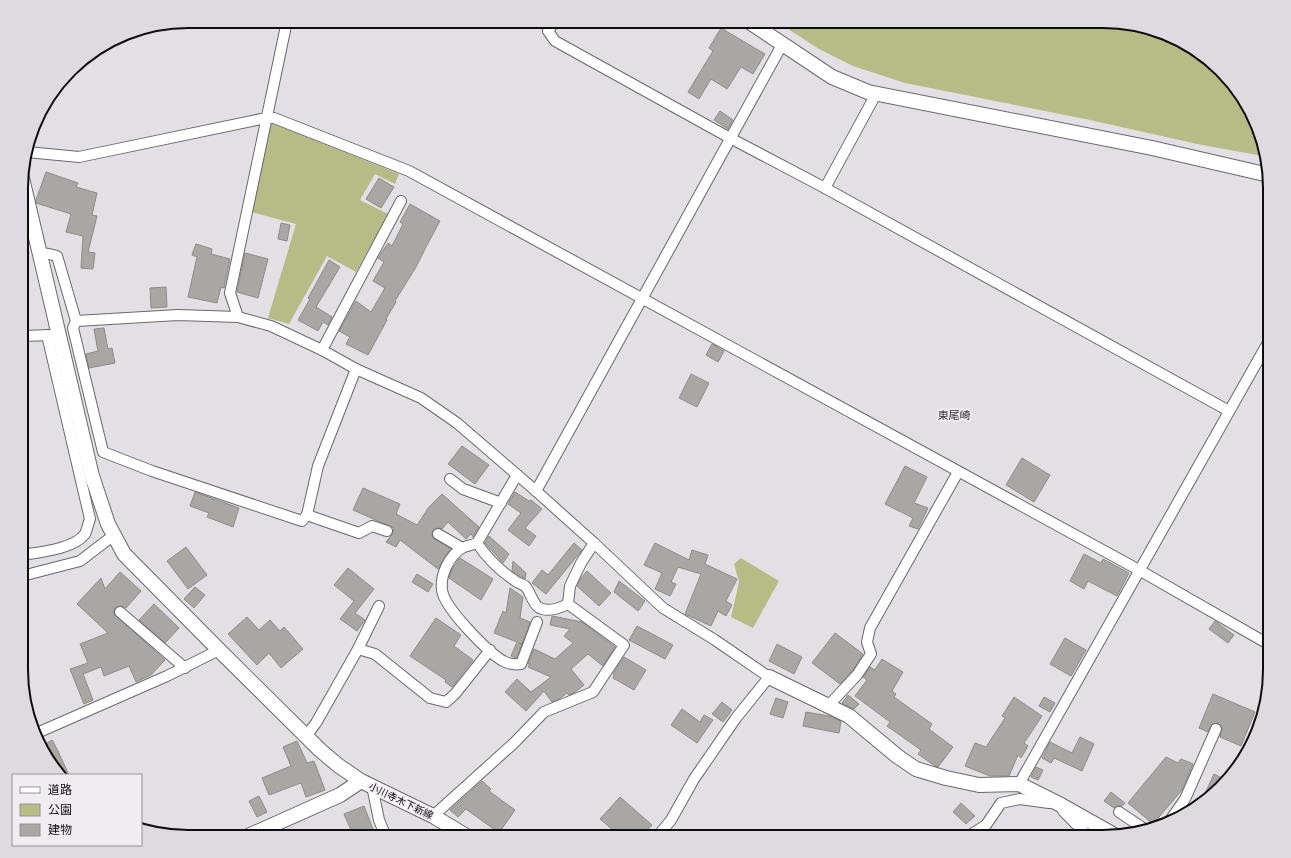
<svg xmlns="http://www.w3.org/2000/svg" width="1291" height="858" viewBox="0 0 1291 858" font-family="'Roboto Serif','Noto Sans JP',serif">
  <rect width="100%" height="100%" fill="#e2e0e4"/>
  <g fill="#b7bb85">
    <polygon points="776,21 1103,21 1156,30 1196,49 1248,105 1263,156 1202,145 1090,120 905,83 853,66 819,49"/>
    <polygon points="272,123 399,174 395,184 375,174 360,200 388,214 356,272 327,256 289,324 268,318 296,224 251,212 269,124"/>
    <polygon points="741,558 779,581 753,628 731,617 739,582 734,564"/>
  </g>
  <g fill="#a9a6a3" stroke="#8e8b87">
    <polygon points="721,28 765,54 753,74 741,67 727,89 711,79 699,99 688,92 713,51 709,48"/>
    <polygon points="720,111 733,120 728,129 714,120"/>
    <polygon points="46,172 78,183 76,187 97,193 92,215 97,216 88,252 95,253 93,269 81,268 83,236 66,232 71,214 36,203 36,200"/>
    <polygon points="379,178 394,187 381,208 366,199"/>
    <polygon points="410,204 440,221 427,245 416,267 395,301 396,302 386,319 387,320 368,355 346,344 350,337 339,331 356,301 371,312 385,288 373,281 384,262 378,258 388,243 392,246 403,224 400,222"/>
    <polygon points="281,223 290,225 287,241 278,239"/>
    <polygon points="196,244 212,249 211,254 230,259 224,288 221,287 217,303 188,297 197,257 192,255"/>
    <polygon points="245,253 268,259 258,298 237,292"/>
    <polygon points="329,260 340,267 316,307 332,317 328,325 323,322 318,331 298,320 310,299 308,298"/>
    <polygon points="166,287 167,307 151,308 150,288"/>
    <polygon points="104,328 108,349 112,348 115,363 89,368 86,354 98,351 94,329"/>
    <polygon points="712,344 724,351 718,362 706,355"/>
    <polygon points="691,374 709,383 697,407 679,398"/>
    <polygon points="462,446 489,465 475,484 448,464"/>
    <polygon points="1022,458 1050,475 1034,502 1006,485"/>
    <polygon points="905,466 927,477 914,503 928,508 918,529 909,526 913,518 885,504"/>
    <polygon points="363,488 400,504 396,514 417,525 429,507 442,494 479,527 473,537 471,534 466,539 448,522 442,529 438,528 433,530 432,534 433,538 451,549 444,558 438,569 400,540 396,547 386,542 393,533 394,528 353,510"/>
    <polygon points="195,492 239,508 233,527 207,517 209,513 190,506"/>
    <polygon points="515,492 529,501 531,500 542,509 525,528 536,536 529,546 508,530 521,513 508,504"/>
    <polygon points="489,536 509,554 503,563 485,543"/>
    <polygon points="574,543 582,550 546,594 532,583 542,570 548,575"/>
    <polygon points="655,543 689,560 692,550 708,555 705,564 737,579 726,601 732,605 726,616 718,611 711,626 685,614 701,574 678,567 671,582 676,584 670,596 655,589 662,573 644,565"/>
    <polygon points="186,547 207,575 188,589 167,561"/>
    <polygon points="1084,554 1101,563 1103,559 1129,573 1117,596 1088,581 1084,589 1070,581"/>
    <polygon points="460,558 493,579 481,600 449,578 452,569"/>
    <polygon points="513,561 526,573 525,579 512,571"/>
    <polygon points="348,568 374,589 355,613 365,620 357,631 340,619 354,601 334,585"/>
    <polygon points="587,571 611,593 599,606 577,586 581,578"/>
    <polygon points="120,572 141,591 126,608 121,606 115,608 114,611 114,614 165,660 151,675 136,682 129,666 104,676 101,667 83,674 93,700 84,704 70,669 88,663 80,644 108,633 77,604 101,578 105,589"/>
    <polygon points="417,574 433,584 428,592 412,582"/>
    <polygon points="619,581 645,601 638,611 614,592"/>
    <polygon points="195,587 205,595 194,608 184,599"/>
    <polygon points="510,588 523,597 520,618 530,622 522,644 519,643 522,644 516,658 511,656 517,642 494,633 503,611 506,613"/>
    <polygon points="154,604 179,628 165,643 139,620"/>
    <polygon points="552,616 582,622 615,647 603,666 588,654 571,669 584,685 574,693 569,695 567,693 559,699 552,702 544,691 526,711 505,692 517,679 531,692 551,677 528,667 530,664 528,664 534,649 555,659 573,643 564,636 570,629 550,625"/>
    <polygon points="247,617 259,630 270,620 280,631 284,627 303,649 281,668 269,653 257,665 228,634"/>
    <polygon points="436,618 461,635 454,646 473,660 452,687 445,682 446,680 410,656"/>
    <polygon points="1215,621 1234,635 1228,643 1209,629"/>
    <polygon points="637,626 673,645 665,659 629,640"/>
    <polygon points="835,633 863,654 853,670 840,684 812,663"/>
    <polygon points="1065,638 1086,650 1071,676 1050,664"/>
    <polygon points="777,644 802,657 794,674 769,661"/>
    <polygon points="624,657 646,670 634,690 613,678 614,675 613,674"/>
    <polygon points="882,659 903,672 892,691 896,694 894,697 932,724 929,729 953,747 938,767 935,766 918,754 921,750 887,726 890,722 855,696 867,680 863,677 870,667 875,670"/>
    <polygon points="1213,694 1255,712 1241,746 1220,737 1222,728 1218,723 1212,724 1208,732 1199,728"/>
    <polygon points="848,695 859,704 854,709 842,703"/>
    <polygon points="1014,697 1042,716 1024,743 1028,746 1021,758 1018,755 1009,776 990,776 965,766 975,743 986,747 1005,718 1002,716"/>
    <polygon points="1044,697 1055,703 1050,712 1039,706"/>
    <polygon points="776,698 788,702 783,718 770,714"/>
    <polygon points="722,702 732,710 723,722 712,714"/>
    <polygon points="682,709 700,722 704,715 713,720 697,743 671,725"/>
    <polygon points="806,712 829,716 841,721 839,733 803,726"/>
    <polygon points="1080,737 1094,744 1082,771 1054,758 1051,763 1042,758 1050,742 1072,753"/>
    <polygon points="52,740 57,749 69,775 64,775 47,757 48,756 42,746"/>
    <polygon points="297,741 307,763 314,761 325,790 306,797 301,783 269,795 262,778 291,766 283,747"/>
    <polygon points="1166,757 1178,763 1181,759 1193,764 1182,790 1153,824 1128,803"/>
    <polygon points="1036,767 1043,770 1038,780 1031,777"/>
    <polygon points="1214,774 1224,779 1203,799 1203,798"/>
    <polygon points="482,781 491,789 489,791 515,810 499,833 466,809 458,817 450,810"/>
    <polygon points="1111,792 1125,803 1122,806 1116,806 1114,808 1104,801"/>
    <polygon points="259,796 267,812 257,817 249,801"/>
    <polygon points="620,797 652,825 641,837 605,837 613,830 600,819"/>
    <polygon points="961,803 975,816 966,824 953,812"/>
    <polygon points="364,806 376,837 354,837 344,814"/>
  </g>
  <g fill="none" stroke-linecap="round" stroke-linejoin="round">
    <g stroke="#6a686c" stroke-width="12">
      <g id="street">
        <polyline points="555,21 548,31 555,41 730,138 825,188 1229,411"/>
        <polyline points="27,152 79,157 266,118 274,118 409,171 1139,570 1270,645"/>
        <polyline points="825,188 876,94"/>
        <polyline points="39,253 49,254 57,256 76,321 178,315 238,317 271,326 322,350 356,369 421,398 457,423 536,491 594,543 663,608 715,640 769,677 736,718 694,779 671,820 657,837"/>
        <polyline points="238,317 230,293 287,21"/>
        <polyline points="76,321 73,328 103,452 152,471 302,521 307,515"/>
        <polyline points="22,336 52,335"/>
        <polyline points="322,350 401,201"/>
        <polyline points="356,369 318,466 307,515 359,533 372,526 387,531"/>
        <path d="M517,475L477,543C472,545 466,546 462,548C449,556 440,575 442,590C444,608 488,652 503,661C509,664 515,665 521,664L537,622"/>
        <polyline points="450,479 463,489 501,503"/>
        <polyline points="536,491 783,43"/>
        <polyline points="438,534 462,548"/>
        <path d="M477,543C487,558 499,570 514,580C517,583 522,584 525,586C530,591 532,602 538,607C547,613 560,608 568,604"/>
        <path d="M22,555C40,552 74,549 85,534C87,530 88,524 90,519L47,335"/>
        <polyline points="22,576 80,561 114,535"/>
        <polyline points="120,612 185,668"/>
        <polyline points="358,649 379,606"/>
        <polyline points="828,706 857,675 871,654 867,642 870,628 958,472"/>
        <polyline points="37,733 167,676 219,650"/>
        <polyline points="306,736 316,723 358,649 375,654 430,698 446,702 455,694 490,650"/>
        <polyline points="1019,784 1270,339"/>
        <polyline points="372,786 379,820 386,837"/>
        <polyline points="1062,809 1064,812 1089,837"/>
        <polyline points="1119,812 1143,828"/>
        <polyline points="433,816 514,743 544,712 593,692 624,645 568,604 570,586 581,563 594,543"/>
        <polyline points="1171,819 1185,799 1216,729"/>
        <polyline points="967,837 986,825 1001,803 1020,799 1049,803"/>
      </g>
    </g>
    <g stroke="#6a686c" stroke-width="16">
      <g id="secondary">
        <polyline points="748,21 832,77 868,92 1152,148 1269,175"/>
        <polyline points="22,178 92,476 108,524 124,554 219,650 320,750 339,766 361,781"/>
        <polyline points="769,677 849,716 897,756 916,769 946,778 979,785 1019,784 1061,805 1116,836"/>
        <polyline points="246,837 340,795 361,781 433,816 468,837"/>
      </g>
    </g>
    <use href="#street" stroke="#fff" stroke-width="10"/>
    <use href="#secondary" stroke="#fff" stroke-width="14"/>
  </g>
  <g text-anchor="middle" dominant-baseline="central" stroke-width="3.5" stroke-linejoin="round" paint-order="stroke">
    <g font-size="10" fill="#0d0c0e" stroke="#efedf1">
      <text transform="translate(401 801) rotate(26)">小川寺木下新線</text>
    </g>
    <g font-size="11" fill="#323033" stroke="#efedf1">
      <text x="954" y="415">東尾崎</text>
    </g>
  </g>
  <path d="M0 0H1291V858H0ZM188 28H1103A160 160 0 0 1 1263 188V670A160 160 0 0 1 1103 830H188A160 160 0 0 1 28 670V188A160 160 0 0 1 188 28Z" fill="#dddbdf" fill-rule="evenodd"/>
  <path fill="none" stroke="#0d0c0e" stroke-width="2" d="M188 28H1103A160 160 0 0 1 1263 188V670A160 160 0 0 1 1103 830H188A160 160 0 0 1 28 670V188A160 160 0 0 1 188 28Z"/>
  <rect x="12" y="774" width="130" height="72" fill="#efedf1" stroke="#959396"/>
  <rect x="20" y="787" width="20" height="6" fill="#ffffff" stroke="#959396"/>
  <text x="48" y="794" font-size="12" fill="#0d0c0e">道路</text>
  <rect x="20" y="804" width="20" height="12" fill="#b7bb85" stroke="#959396"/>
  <text x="48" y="814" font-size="12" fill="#0d0c0e">公園</text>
  <rect x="20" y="824" width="20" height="12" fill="#a9a6a3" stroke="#959396"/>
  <text x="48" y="834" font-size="12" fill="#0d0c0e">建物</text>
</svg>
